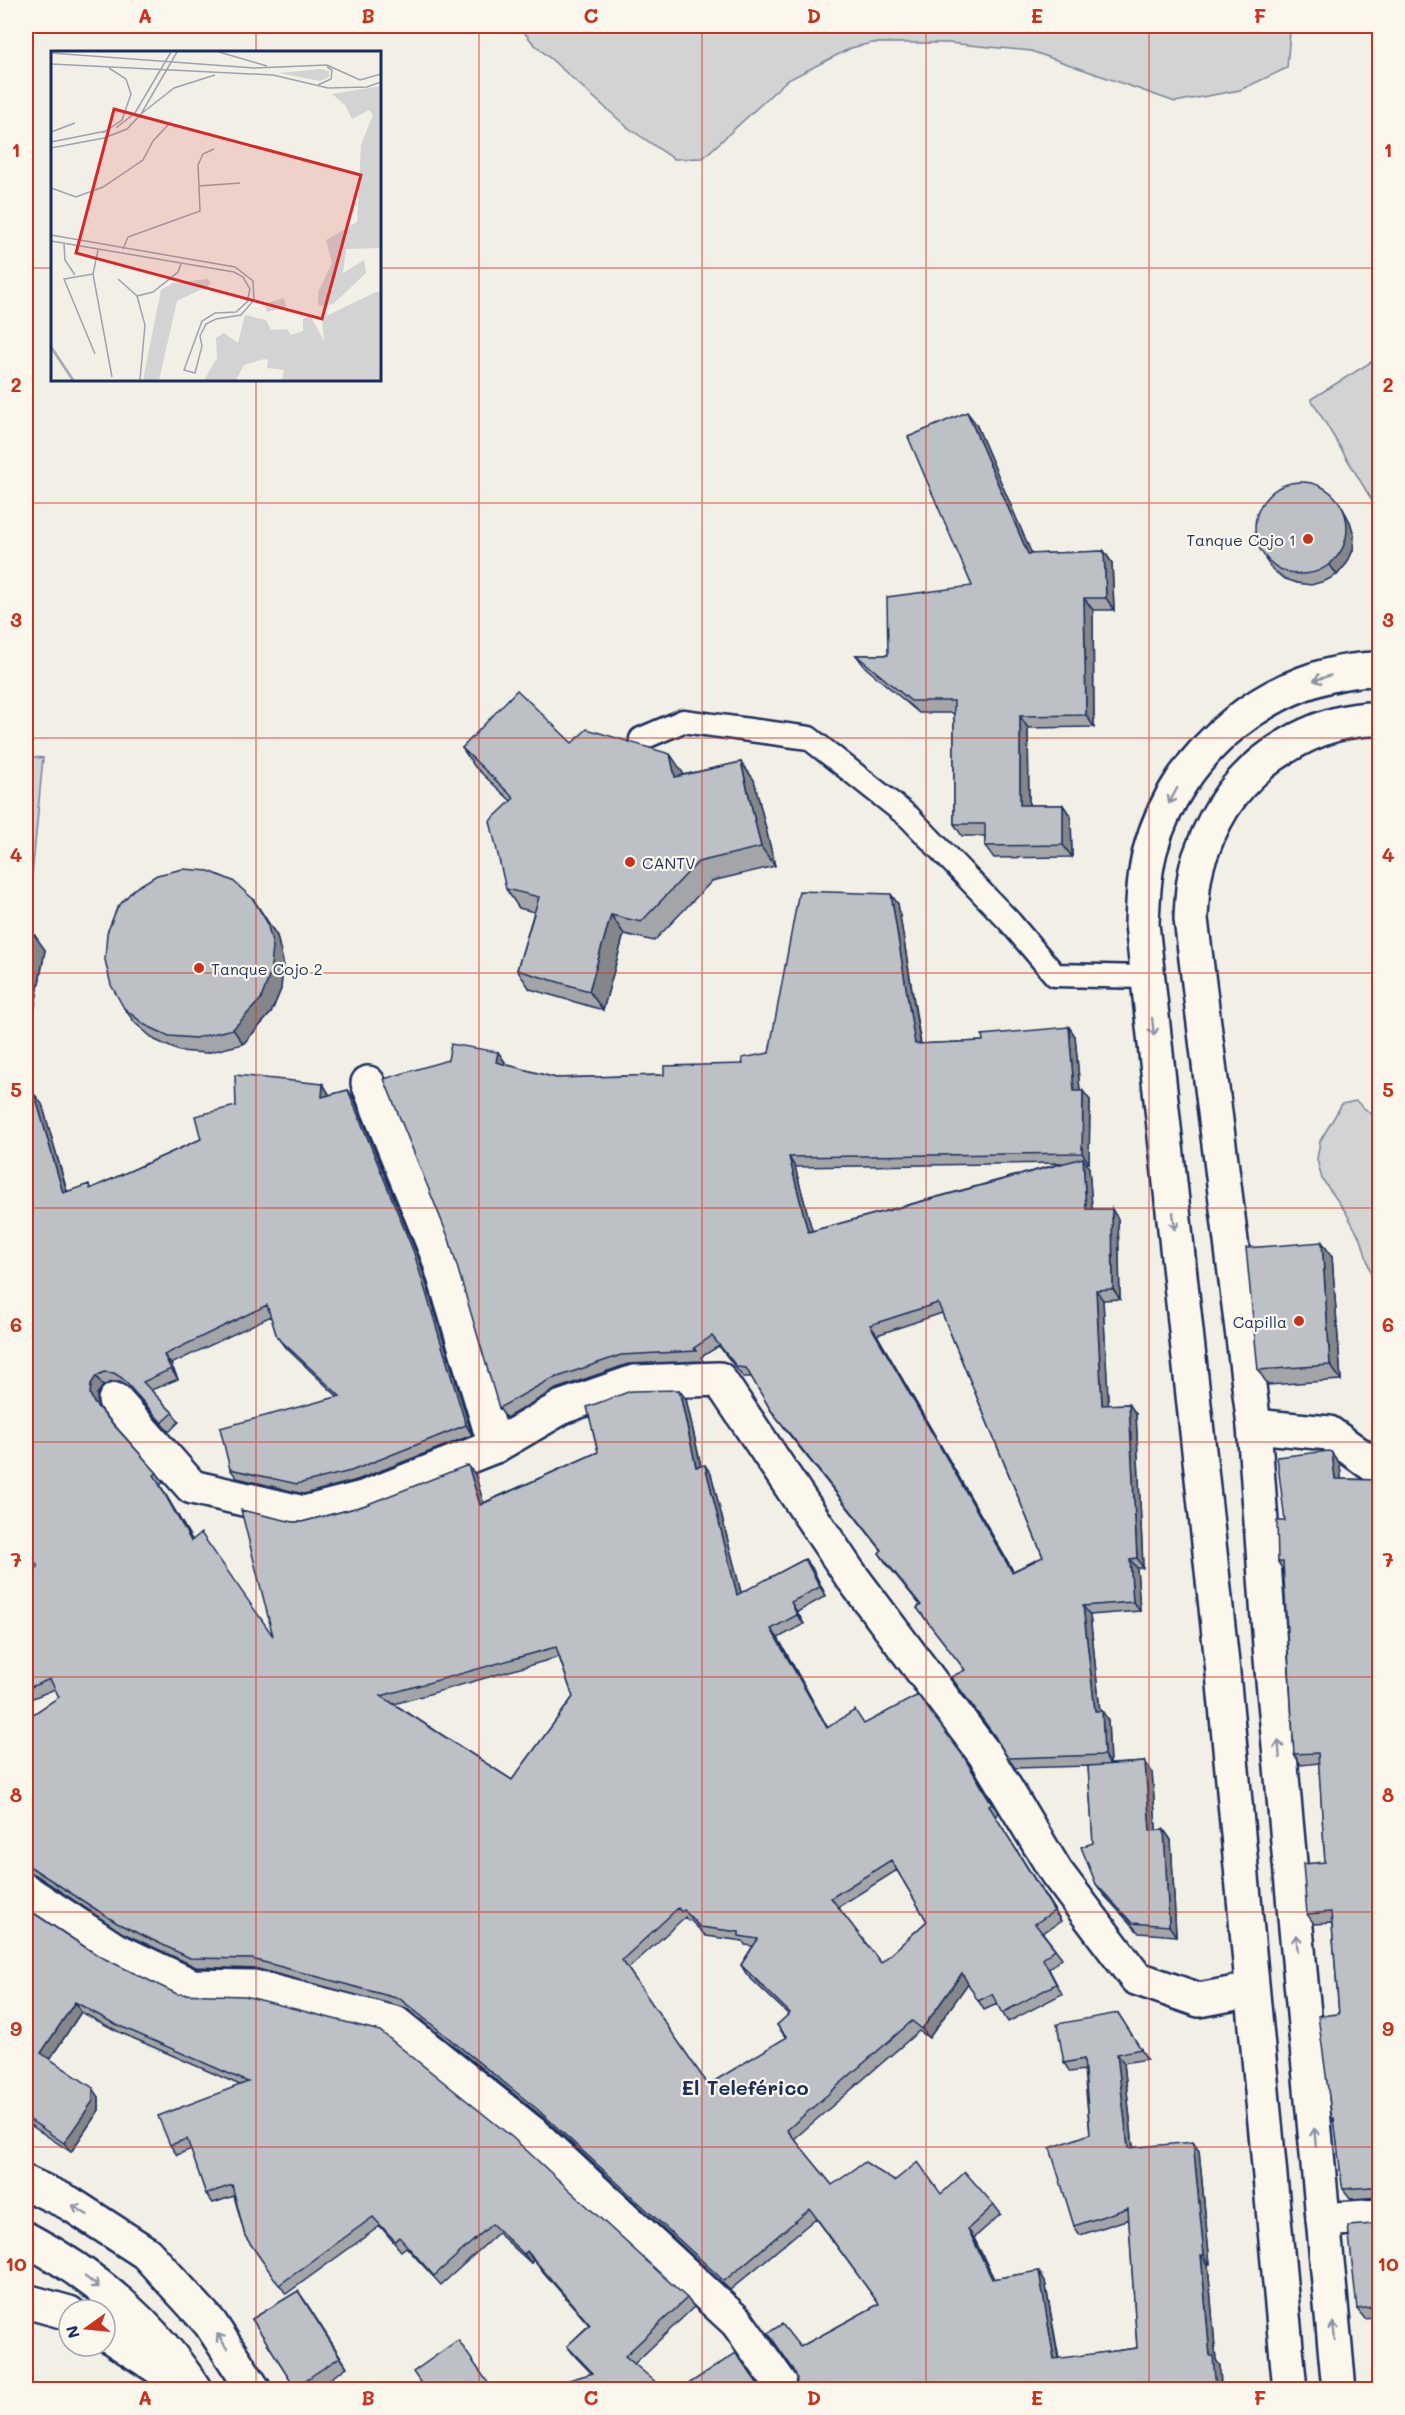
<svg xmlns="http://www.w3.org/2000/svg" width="1405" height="2415" viewBox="0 0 1405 2415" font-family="Mali,sans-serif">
  <rect width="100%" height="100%" fill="#f2efe6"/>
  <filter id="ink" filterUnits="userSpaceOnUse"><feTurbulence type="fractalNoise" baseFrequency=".0167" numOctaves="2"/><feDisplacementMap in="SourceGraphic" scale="12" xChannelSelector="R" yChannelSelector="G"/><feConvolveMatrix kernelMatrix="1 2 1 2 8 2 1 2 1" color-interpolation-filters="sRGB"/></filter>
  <g filter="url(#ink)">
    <g fill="#d2d3d2" stroke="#768198" stroke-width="1.5">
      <polygon points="519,26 1288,26 1290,31 1287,68 1240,90 1175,102 1031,51 949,43 871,43 851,48 786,81 703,158 674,159 627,127 533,43"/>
      <polygon points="1379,357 1379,512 1311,399"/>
      <polygon points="26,756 43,758 29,908 26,908"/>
      <polygon points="1356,1101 1379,1121 1379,1303 1362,1242 1345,1211 1322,1179 1317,1159 1320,1141 1342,1104"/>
    </g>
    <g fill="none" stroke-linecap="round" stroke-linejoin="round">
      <g stroke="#1b2f5e" stroke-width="27">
        <polyline id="lane" points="641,739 683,721 809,738 909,817 1010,922 1055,975 1147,977"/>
      </g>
      <g stroke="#1b2f5e" stroke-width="38">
        <g id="street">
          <polyline points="368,1083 438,1256 495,1446 562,1407 634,1382 719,1379 849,1573 986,1756 1056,1872 1136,1978 1199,2000 1252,1990"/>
          <polyline points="115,1400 192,1487 304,1513 363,1498 495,1446"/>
          <polyline points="1254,1426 1329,1433 1380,1470"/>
          <polyline points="26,1891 114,1949 192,1986 254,1987 395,2023 531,2132 737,2322 785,2390"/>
          <polyline points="26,2183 69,2203 146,2253 210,2323 254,2390"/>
          <polyline points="1323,2220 1380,2216"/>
          <path d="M26,2239C93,2274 154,2326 195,2390"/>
          <path d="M1290,2390L1222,1663L1142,924C1143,899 1144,875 1150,851C1176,751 1275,669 1380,669"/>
          <path d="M1339,2390L1271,1659L1254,1426L1191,919C1192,896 1193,872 1202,851C1209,831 1219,811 1232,794C1266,751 1324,717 1380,719"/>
        </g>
      </g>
      <g stroke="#1b2f5e" stroke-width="38">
        <g id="primary">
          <polyline points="26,2301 69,2313"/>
          <polyline points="105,2333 165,2372 180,2390"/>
        </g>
      </g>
      <use href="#lane" stroke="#fbf7ec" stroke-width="22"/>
      <use href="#street" stroke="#fbf7ec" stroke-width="33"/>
      <use href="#primary" stroke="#fbf7ec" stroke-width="33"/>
    </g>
    <g fill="#a3a5a9" stroke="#1b2f5e" stroke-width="1.5" fill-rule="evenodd">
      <polygon points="976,424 1031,554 1104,551 1112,563 1114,610 1093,610 1094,727 1028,728 1029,805 1063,805 1071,817 1072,857 994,858 985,846 985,836 962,836 954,824 954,713 919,713 865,667 856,655 888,655 972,586"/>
      <polygon points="1343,509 1350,522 1354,535 1353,550 1347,563 1337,575 1325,581 1311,585 1297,583 1283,578 1272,569 1265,559"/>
      <polygon points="572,743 683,773 683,775 741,762 754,780 775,866 712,881 654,941 624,934 603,1010 530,989 517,970 534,912 519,908 506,889 511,801 475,767 462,748"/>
      <polygon points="253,899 277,936 283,962 281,989 271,1013 243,1044 206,1053 179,1051 155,1040 135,1023 124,1008"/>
      <path d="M898,904L921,1044L983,1041L1069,1027L1075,1036L1080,1091L1090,1100L1089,1163H1086L1089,1168L1092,1209L1118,1219L1120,1299L1103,1300L1108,1405L1129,1404L1136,1414L1143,1568H1137L1140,1611L1090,1615L1100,1711H1102L1108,1720L1110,1764L1145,1762L1152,1772L1156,1830H1164L1171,1840L1176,1936L1139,1933L1103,1894L1096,1884L1088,1766L1015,1768L1008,1758L965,1670L917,1608L920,1605L886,1563L879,1553L882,1551L776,1418L770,1409L752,1377H743L719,1346L701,1357L703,1361L628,1364L556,1389L506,1418L499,1408L448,1060L498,1052L505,1062L504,1064L556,1078L664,1075L743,1064L769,1053ZM1062,1163L812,1231L795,1167ZM942,1313L1043,1557L1013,1571L877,1335Z"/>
      <polygon points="26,927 45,950 30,1033 26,1032"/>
      <path d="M323,1084L329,1094V1095L348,1090L354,1099L420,1262L472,1435L357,1480L304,1494L237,1478L230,1469L338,1397L284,1346L277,1337L271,1316L171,1364L178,1379L151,1390L173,1413L179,1422L169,1432L129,1388L120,1382H111L103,1386L97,1394V1403L99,1408L157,1473L163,1483L160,1485L192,1540L273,1636L293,1522H302L363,1506L475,1474L483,1503L598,1452L679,1390L686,1399L701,1466L711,1474L741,1593L805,1559L812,1568L826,1596L797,1612L804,1624L778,1638L828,1728L864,1724L970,1766L999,1813L995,1816L1061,1921L1043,1933L1062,1958L1049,1969L1062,1994L1008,2022L997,2004L984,2010L968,1983L929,2038L919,2031L794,2139L832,2185L894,2181L941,2194L994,2205L1001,2214L974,2238L994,2279L1039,2271L1045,2281L1059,2359L1137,2348L1129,2219L1080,2235L1074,2226L1090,2134L1084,2070L1070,2072L1064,2063L1118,2013L1147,2059L1124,2063L1133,2147L1199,2151L1210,2264H1208L1216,2360L1220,2366L1221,2390H794L796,2388L800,2347L879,2304L816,2218L730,2290L544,2118L406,2008L258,1969L196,1967L123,1933L36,1875L28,1872L26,1873V1719L59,1697L55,1689L26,1701V1574L38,1567L42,1104L67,1191L92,1188L201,1139L236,1106ZM559,1657L573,1697L512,1780L394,1704ZM897,1870L927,1921L881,1963L838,1907ZM685,1917L688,1921L690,1920L706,1936L743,1941L745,1945L753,1946L741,1965L747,1975L789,2015L777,2025L786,2038L708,2085L628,1969Z"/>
      <polygon points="1322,1242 1332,1257 1341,1380 1268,1385 1258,1370"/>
      <polygon points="1340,1464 1341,1479 1380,1480 1380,2197 1351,2199 1343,2189 1335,2123 1332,2119 1339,2014 1332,1923 1314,1924 1307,1914 1325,1862 1319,1763 1301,1765 1294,1754 1283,1570 1278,1562 1285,1521"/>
      <polygon points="26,1908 97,1955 687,2298 694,2307 634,2364 591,2373 574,2355 567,2346 589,2325 533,2260 531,2263 498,2233 441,2285 406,2247 401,2251 380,2226 286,2294 245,2236 234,2196 213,2203 206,2194 191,2149 177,2155 170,2145 240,2085 119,2032 81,2012 50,2059 99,2097 99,2110 71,2152 26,2122"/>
      <polygon points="1380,2222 1380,2317 1365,2319 1357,2309 1374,2224"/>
      <polygon points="298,2291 347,2367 314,2390 297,2390 252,2319"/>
    </g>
    <g fill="#848689" stroke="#1b2f5e" stroke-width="1.5">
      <polygon points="967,412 976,424 1037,566 1028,554"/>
      <polygon points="1336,499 1343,509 1350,522 1354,535 1353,550 1347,563 1337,575 1330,565"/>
      <polygon points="1104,551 1112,563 1114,610 1106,598"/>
      <polygon points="1084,598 1093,610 1094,727 1086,715"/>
      <polygon points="1020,716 1028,728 1029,817 1020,805"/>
      <polygon points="670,754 683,773 688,796 675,777"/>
      <polygon points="741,762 754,780 775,866 761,847"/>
      <polygon points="1063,805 1071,817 1072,857 1063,845"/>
      <polygon points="891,894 898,904 922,1054 915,1044"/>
      <polygon points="253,899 277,936 283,962 281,989 271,1013 243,1044 233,1029"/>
      <polygon points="611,915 624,934 603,1010 589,991"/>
      <polygon points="29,927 45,950 30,1033 26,1027 26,948"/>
      <polygon points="1069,1027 1075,1036 1081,1101 1074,1091"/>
      <polygon points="498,1052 505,1062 503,1072 496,1062"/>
      <polygon points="323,1084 329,1094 328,1107 322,1097"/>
      <polygon points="348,1090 354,1099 420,1262 472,1435 466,1425"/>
      <polygon points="1083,1091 1090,1100 1089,1163 1082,1153"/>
      <polygon points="35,1095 42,1104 70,1202 63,1193"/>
      <polygon points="789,1157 795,1167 815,1241 808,1232"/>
      <polygon points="1083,1158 1089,1168 1093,1219 1086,1209"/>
      <polygon points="1112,1209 1118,1219 1120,1299 1113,1289"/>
      <polygon points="1322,1242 1332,1257 1341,1380 1330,1365"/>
      <polygon points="1096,1290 1103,1300 1109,1415 1102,1405"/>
      <polygon points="870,1325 877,1335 1019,1581 1012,1572"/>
      <polygon points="164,1355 171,1364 178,1379 171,1369"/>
      <polygon points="96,1376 103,1386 97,1394 97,1403 101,1412 94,1403 90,1394 91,1384"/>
      <polygon points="679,1390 686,1399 703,1476 696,1467"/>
      <polygon points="1129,1404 1136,1414 1143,1568 1137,1558"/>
      <polygon points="1332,1453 1340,1464 1342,1489 1335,1479"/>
      <polygon points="468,1465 475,1474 487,1514 480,1505"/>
      <polygon points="705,1465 711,1474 744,1604 737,1595"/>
      <polygon points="154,1475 160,1485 198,1550 191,1541"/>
      <polygon points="805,1559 812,1568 826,1596 820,1587"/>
      <polygon points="1130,1559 1137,1568 1140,1611 1133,1602"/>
      <polygon points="791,1602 797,1612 804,1624 797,1615"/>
      <polygon points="1083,1606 1090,1615 1101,1721 1095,1711"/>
      <polygon points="771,1629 778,1638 833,1738 827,1728"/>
      <polygon points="1102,1711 1108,1720 1110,1765 1104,1755"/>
      <polygon points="964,1757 970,1766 999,1813 992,1804"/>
      <polygon points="1145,1762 1152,1772 1157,1841 1150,1831"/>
      <polygon points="989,1806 995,1816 1061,1921 1054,1911"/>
      <polygon points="1164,1830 1171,1840 1176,1936 1169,1926"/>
      <polygon points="962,1973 969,1982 929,2038 922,2029"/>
      <polygon points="75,2002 81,2012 48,2062 41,2053"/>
      <polygon points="1117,2054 1124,2063 1134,2157 1128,2148"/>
      <polygon points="93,2088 99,2097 99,2110 71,2152 64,2143"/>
      <polygon points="1193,2142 1199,2151 1210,2264 1204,2255"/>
      <polygon points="968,2229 974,2238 999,2289 992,2279"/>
      <polygon points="527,2251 533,2260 531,2263 524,2254"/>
      <polygon points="1201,2255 1208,2264 1216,2360 1220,2366 1221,2390 1216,2390 1210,2356"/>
      <polygon points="1039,2271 1045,2281 1060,2369 1054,2359"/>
      <polygon points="298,2291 305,2301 347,2367 340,2357"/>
    </g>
    <g fill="#bdc0c4" stroke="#1b2f5e" stroke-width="1.5" fill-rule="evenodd">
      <polygon points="967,412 1028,554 1104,551 1106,598 1084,598 1086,715 1020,716 1020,805 1063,805 1063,845 985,846 985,824 954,824 954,701 911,701 856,655 888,655 887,597 972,586 908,437"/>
      <circle cx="1301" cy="528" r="46"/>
      <polygon points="517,690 572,743 587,729 670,754 675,777 741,762 761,847 698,862 641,922 611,915 589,991 517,970 539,897 506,889 490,821 514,798 462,748"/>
      <polygon points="183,869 209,871 233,881 253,899 267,922 273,947 270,974 261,999 233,1029 195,1038 169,1036 145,1025 124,1008 111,985 105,960 107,933 117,908 134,889 157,875"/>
      <path d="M799,891L891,894L915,1044L983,1041L982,1035L1069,1027L1074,1091H1083L1082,1153L789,1157L808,1232L1083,1158L1086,1209H1112L1113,1289L1096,1290L1102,1405L1129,1404L1137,1558L1130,1559L1133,1602L1083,1606L1095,1711H1102L1104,1755L1008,1758L994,1735L951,1677L965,1670L917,1608L921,1605L879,1553L882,1550L770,1409L746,1368L737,1367L712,1336L694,1348L696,1351L621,1355L549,1380L499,1408L449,1239L384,1079L448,1060L451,1044L498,1052L496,1062L556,1078L664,1075V1066L743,1064L742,1058L769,1053ZM938,1303L1043,1557L1012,1572L870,1325Z"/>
      <polygon points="26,927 29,927 26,948"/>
      <path d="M235,1075L323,1084L322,1097L348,1090L414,1253L466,1425L351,1471L297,1484L230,1469L220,1428L340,1396L277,1337L267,1305L164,1355L171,1369L143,1382L173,1413L162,1423L122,1378L114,1373L104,1372L96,1376L91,1384L90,1394L94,1403L157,1473L154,1475L191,1541L201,1533L273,1636L241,1510L293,1522H302L363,1506L468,1465L480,1505L598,1452L587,1407L631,1391L679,1390L696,1467L705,1465L737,1595L805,1559L820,1587L791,1602L797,1615L771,1629L827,1728L855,1710L864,1724L918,1695L964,1757L992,1804L989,1806L1054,1911L1035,1924L1055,1949L1043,1959L1056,1984L1002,2013L992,1994L978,2001L962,1973L922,2029L912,2021L787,2130L832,2185L865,2162L894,2181L918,2162L941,2194L965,2172L994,2205L968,2229L992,2279L1039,2271L1054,2359L1137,2348L1128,2208L1074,2226L1050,2148L1090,2134L1084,2059L1064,2063L1057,2024L1118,2013L1141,2049L1117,2054L1128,2148L1193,2142L1204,2255H1201L1210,2356H1213L1216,2390H794L796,2388L797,2378L794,2370L768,2333L782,2324L800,2347L879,2304L810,2209L724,2281L537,2109L400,1999L252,1959L190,1958L117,1923L29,1866L26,1864V1719L59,1697L50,1679L26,1689V1574L38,1567L26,1548V1098L35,1095L63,1193L89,1184L90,1189L201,1139L195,1116L236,1106ZM556,1647L573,1697L512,1780L381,1696ZM891,1860L927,1921L881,1963L831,1898ZM678,1908L681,1912L684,1910L700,1927L739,1932V1936L758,1939L741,1965L790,2013L777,2025L787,2037L708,2085L622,1960Z"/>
      <polygon points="1322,1242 1330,1365 1258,1370 1246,1248"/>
      <polygon points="1329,1451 1332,1453 1335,1479 1380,1480 1380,2188 1371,2187 1343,2189 1342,2185 1334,2118 1332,2119 1318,2016 1339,2014 1331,1912 1307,1914 1303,1864 1325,1862 1318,1753 1294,1754 1283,1562 1278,1562 1277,1521 1285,1521 1277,1457"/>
      <polygon points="1145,1762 1150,1831 1164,1830 1169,1926 1132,1923 1096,1884 1081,1847 1093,1843 1088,1766"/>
      <polygon points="26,1908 97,1955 177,1994 245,1996 380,2031 512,2137 687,2298 625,2356 665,2390 534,2390 593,2373 567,2346 590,2325 527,2251 524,2254 492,2224 434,2276 399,2237 395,2241 373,2217 279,2285 245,2236 232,2185 206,2194 187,2139 170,2145 158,2116 248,2082 113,2023 75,2002 41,2053 93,2088 93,2101 64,2143 26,2117"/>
      <polygon points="1380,2222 1380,2306 1357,2309 1348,2226 1374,2224"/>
      <polygon points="298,2291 340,2357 295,2387 252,2319"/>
      <polygon points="458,2340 493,2390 421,2390 424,2388 413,2372"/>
      <polygon points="736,2353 762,2390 679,2390"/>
      <polygon points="98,2380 118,2386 123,2390 83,2390"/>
    </g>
    <defs><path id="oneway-shaft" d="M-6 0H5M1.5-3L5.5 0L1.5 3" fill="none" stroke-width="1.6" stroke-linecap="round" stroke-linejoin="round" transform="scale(1.5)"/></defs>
    <g stroke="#8b93a5">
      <use href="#oneway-shaft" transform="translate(1322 678) rotate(163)"/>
      <use href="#oneway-shaft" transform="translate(1173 796) rotate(118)"/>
      <use href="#oneway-shaft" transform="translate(1153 1027) rotate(84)"/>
      <use href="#oneway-shaft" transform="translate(1174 1221) rotate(84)"/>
      <use href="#oneway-shaft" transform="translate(1279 1749) rotate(-95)"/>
      <use href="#oneway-shaft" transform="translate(1297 1943) rotate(-95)"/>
      <use href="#oneway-shaft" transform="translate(1315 2137) rotate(-95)"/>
      <use href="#oneway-shaft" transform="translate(80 2210) rotate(-147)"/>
      <use href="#oneway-shaft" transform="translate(92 2282) rotate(37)"/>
      <use href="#oneway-shaft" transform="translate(1334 2331) rotate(-95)"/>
      <use href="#oneway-shaft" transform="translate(222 2341) rotate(-123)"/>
    </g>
  </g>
  <path fill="none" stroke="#c8321e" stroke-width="1.5" stroke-opacity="0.55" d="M256,26V52M479,26V2390M702,26V2390M926,26V2390M1149,26V2390M26,268H52M380,268H1380M256,380V2390M26,503H1380M26,738H1380M26,973H1380M26,1208H1380M26,1442H1380M26,1677H1380M26,1912H1380M26,2147H1380"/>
  <g fill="#c8321e" stroke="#fbf7ec" stroke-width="2">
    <circle cx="1308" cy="539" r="6"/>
    <circle cx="630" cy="862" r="6"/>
    <circle cx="199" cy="968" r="6"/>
    <circle cx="1299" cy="1321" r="6"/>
  </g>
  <g text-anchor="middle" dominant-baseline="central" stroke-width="4.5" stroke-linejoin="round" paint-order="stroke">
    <g font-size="16" fill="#1b2f5e" stroke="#fbf7ec" text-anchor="end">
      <text x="1296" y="539">Tanque Cojo 1</text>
      <text x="642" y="862" text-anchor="start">CANTV</text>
      <text x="211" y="968" text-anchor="start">Tanque Cojo 2</text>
      <text x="1287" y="1321">Capilla</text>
    </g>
    <g font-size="20" font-weight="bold" fill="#1b2f5e" stroke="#fbf7ec">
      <text x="745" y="2087">El Teleférico</text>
    </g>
  </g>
  <g transform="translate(51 51)">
    <rect width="330" height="330" fill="#f2efe6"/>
    <path d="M270,18L278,20V26L269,30L228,22ZM330,35V197L295,198L292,222L313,209L315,222L282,253L271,255L267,254V241L281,212L275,189L306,171L310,94L322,64L318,59L301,68L294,54L281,43ZM157,228L160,233L155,236L126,250L108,329H92L110,239L122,232ZM325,241L330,242V329H231L233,319L216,317L217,309L213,308L193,314L185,329H153L166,307L165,287L173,282L187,292L194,264L215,269L220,279L236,278L240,284L252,280V268L259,264L273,290L271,267ZM233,247L235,256L216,261L213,253Z" fill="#d2d3d2"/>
    <path fill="none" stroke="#a9adb7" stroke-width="3" d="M0,296L22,329"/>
    <path fill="none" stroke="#9ca2b0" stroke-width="1.5" d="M168,1L216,15M0,2L203,17L276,14L309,29L330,23M0,13L222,24L277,37L316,36L330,31M267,34L280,28L281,19L276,16M90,63L123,37L164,24M65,77L84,62L120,1M0,81L24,72M52,82L71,69L80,43L75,28L58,17M0,91L55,80M0,97L53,87L76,78L90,63L126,1M148,135L147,114L152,103L163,98M0,137L25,146L52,136L92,109L102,90L117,74M0,184L184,216L202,230L203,249L190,264L165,268L155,273L149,285L151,295L144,322L133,319L151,270L164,262L185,261L196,251L199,238L192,226L183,221L0,190M13,193L14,209L24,224M72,198L77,186L149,160L148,135L189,132M47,199L42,223L61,326M42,223L13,228L44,303M67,228L86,245L94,274L89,329M86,245L102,241L127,221L130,213"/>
    <path fill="#d62828" fill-opacity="0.15" stroke="#d62828" stroke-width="3" d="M63,58L310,124L271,268L25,202Z"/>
    <rect width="330" height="330" fill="none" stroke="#1b2f5e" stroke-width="3"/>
  </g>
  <rect width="1405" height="2415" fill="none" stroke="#fbf7ec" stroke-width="66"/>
  <g transform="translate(87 2328) rotate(255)"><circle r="28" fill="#fbf7ec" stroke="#a1a7b3" stroke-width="1.5"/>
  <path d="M0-4.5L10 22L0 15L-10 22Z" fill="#c8321e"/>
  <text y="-9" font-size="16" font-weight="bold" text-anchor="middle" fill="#1b2f5e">N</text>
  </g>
  <rect x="33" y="33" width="1339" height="2349" fill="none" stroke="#c8321e" stroke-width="2"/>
  <g font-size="20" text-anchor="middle" font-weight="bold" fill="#c8321e">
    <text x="145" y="23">A</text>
    <text x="368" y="23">B</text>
    <text x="591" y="23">C</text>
    <text x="814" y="23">D</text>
    <text x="1037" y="23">E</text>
    <text x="1260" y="23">F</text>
    <text x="16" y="157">1</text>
    <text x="1388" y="157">1</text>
    <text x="16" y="392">2</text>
    <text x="1388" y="392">2</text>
    <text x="16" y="627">3</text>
    <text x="1388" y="627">3</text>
    <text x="16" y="862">4</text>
    <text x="1388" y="862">4</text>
    <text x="16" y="1097">5</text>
    <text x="1388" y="1097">5</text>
    <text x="16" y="1332">6</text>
    <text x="1388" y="1332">6</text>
    <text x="16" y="1567">7</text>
    <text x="1388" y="1567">7</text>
    <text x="16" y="1802">8</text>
    <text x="1388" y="1802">8</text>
    <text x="16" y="2036">9</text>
    <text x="1388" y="2036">9</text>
    <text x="16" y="2271">10</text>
    <text x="1388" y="2271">10</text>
    <text x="145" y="2405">A</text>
    <text x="368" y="2405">B</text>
    <text x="591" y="2405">C</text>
    <text x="814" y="2405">D</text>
    <text x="1037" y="2405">E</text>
    <text x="1260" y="2405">F</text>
  </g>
</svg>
